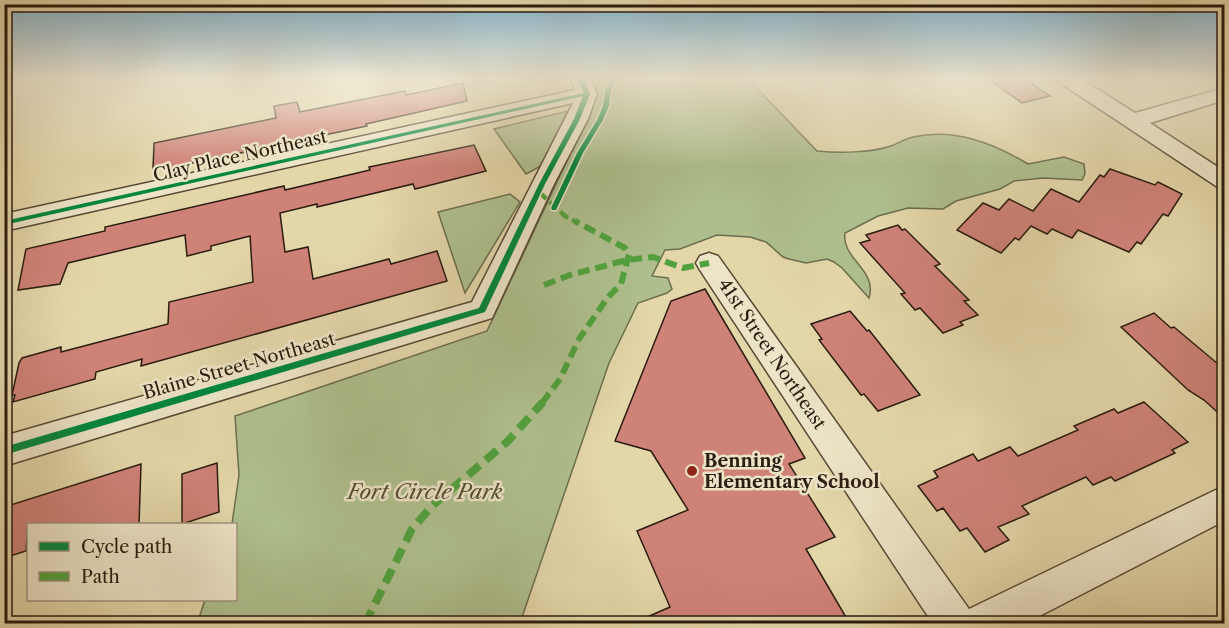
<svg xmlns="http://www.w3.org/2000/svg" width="1229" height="628" viewBox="0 0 1229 628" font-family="'Libre Caslon Text',serif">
  <rect width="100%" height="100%" fill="#e3d6a9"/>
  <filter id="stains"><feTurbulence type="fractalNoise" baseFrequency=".00333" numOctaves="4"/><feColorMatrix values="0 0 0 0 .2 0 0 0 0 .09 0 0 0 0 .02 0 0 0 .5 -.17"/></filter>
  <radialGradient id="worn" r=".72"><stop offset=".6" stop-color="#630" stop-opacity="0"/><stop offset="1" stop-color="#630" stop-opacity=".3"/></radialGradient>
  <g fill="#aebf8d" stroke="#6c6e4e" stroke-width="1.5">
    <path d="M588,78H747L817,151C838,153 871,153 891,146C899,143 905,139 913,137C955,128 993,143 1028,164L1064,157L1084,164L1085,174L1082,180L1043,178L1014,181L1000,189L956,201L943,209L908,208L878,216L845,233C841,259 878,270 869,298L842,268L834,262L827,259L806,263L789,259L783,257L766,242L750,237L717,235L680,249L665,250L652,276L668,278L672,289L667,293L638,303L609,363L520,623L197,624L205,600H236V524H232L239,475L235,416L487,331L588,116L594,88Z"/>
    <polygon points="568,111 541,166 526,174 494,129"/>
    <polygon points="510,194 520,202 465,293 438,212"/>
  </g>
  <g fill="#cf8278" stroke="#2a1c0e" stroke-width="1.5">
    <polygon points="987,78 1023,78 1050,96 1022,103"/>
    <polygon points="463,83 467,101 366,124 367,126 165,169 165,166 153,169 154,143 276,118 274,106 297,102 300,112 405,91 406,95"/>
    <polygon points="474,145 486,171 415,189 413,184 317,207 317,204 280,213 285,252 308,247 313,279 389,259 391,264 437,251 447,281 141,366 142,359 96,372 95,379 13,402 15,395 12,395 19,363 22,358 61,347 61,352 168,324 169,302 253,282 250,236 211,246 211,250 187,256 185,235 68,263 60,284 18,290 26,249 105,231 105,227 284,186 285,190 370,170 369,167"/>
    <polygon points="1110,169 1155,185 1158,182 1182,194 1168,216 1163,214 1141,244 1137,242 1129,252 1078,230 1072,238 1052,229 1047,234 1031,226 1019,240 1015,238 1001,253 957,230 983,203 999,210 1009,199 1033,211 1051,189 1079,202 1100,175 1104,177"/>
    <polygon points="898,225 902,230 905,229 940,264 935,266 969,300 964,301 978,315 960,322 963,325 943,333 920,308 915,310 901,294 905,293 860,243 870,240 866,235"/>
    <polygon points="705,289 805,458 789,464 835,537 806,549 850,624 631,624 670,607 637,531 688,510 651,451 615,441 671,301"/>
    <polygon points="850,311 867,331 869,330 920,395 878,411 864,394 861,395 819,340 822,339 811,324"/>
    <polygon points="1154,313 1171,328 1174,327 1224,369 1224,418 1204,400 1188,390 1121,327"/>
    <polygon points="1144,402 1188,442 1172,450 1175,453 1115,481 1111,477 1093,485 1086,477 1022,506 1029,514 998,527 1009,540 985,552 967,528 960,531 943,508 937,511 918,486 938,477 934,471 973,454 978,461 1010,447 1018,456 1078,430 1074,426 1114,409 1118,413"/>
    <polygon points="217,463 219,512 182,524 182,474"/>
    <polygon points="141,464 139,525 28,525 26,551 4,558 4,507"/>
  </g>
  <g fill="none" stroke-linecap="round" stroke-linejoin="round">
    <g stroke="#584a35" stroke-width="3">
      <g id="minor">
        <polygon points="570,78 590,78 597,94 588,119 554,184 492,318 4,466 4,436 472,302 573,103 4,231 4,214 575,90"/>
        <polygon points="1056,78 1080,78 1135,113 1224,88 1224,100 1150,123 1224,171 1224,188 1216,186 1059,82"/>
        <polygon points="709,253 718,256 969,609 1224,486 1224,521 1024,624 933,624 700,270 696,263 700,256"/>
      </g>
    </g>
    <use href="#minor" fill="#ede4c7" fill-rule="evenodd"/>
    <polyline stroke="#51a13e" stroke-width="4.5" stroke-dasharray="10 4.5" stroke-linecap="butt" points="539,192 565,216 578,223"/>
    <g stroke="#51a13e" stroke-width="6" stroke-dasharray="12 6" stroke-linecap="butt">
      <polyline points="544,285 570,275 627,260 653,257 683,268 709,263"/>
      <polyline points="542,403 560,379 579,339 608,297 621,284 629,254 625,248 575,221"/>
    </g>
    <polyline stroke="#51a13e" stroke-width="8" stroke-dasharray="15 8" stroke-linecap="butt" points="365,624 412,529 432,506 508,441 543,402"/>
    <g stroke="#ede4c7" stroke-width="3">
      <g id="cycleway">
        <polygon points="577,78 583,78 590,94 580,119 545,184 485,312 4,455 4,447 479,308 539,184 574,119 583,96 4,225 4,221 584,93"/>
        <polygon points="612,78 618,78 611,90 609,106 603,120 583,153 557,208 556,210 552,210 551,208 577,153 597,120 603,106 605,90"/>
      </g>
    </g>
    <use href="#cycleway" fill="#00873e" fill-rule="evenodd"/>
  </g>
  <linearGradient id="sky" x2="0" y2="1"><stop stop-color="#87b6d1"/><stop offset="0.47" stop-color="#f2edd8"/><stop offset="1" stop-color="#f2edd8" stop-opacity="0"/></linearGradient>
  <rect width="1229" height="166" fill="url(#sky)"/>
  <circle fill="#8f2418" stroke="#ede4c7" stroke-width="2" cx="692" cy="471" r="6"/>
  <g text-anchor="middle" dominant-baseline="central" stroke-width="5" stroke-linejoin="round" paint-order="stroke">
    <g font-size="18" fill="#2a1c0e" stroke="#ede4c7">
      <text transform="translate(240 156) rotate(-13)">Clay Place Northeast</text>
      <text transform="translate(772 354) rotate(56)">41st Street Northeast</text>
      <text transform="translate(239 366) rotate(-16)">Blaine Street Northeast</text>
    </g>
    <g font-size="18" font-weight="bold" fill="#2a1c0e" stroke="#ede4c7" text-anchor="start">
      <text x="704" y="461">Benning<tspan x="704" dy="21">Elementary School</tspan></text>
    </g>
    <g font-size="21" font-style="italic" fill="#524d34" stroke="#ede4c7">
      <text x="425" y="491">Fort Circle Park</text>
    </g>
  </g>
  <rect width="1229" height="628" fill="none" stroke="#e3d6a9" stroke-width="24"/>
  <rect x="6" y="6" width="1217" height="616" fill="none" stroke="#2a1c0e" stroke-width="3"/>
  <rect x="12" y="12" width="1205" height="604" fill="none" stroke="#2a1c0e" stroke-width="1.5"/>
  <rect x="27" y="523" width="210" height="78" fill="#ede4c7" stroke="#9f947d" stroke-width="1.5"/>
  <rect x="39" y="542" width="30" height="9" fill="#00873e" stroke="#9f947d" stroke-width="1.5"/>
  <text x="81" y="553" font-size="18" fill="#2a1c0e">Cycle path</text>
  <rect x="39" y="572" width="30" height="9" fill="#51a13e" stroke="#9f947d" stroke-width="1.5"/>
  <text x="81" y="583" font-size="18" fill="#2a1c0e">Path</text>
  <rect width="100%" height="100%" filter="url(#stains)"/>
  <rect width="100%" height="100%" fill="url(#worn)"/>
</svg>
